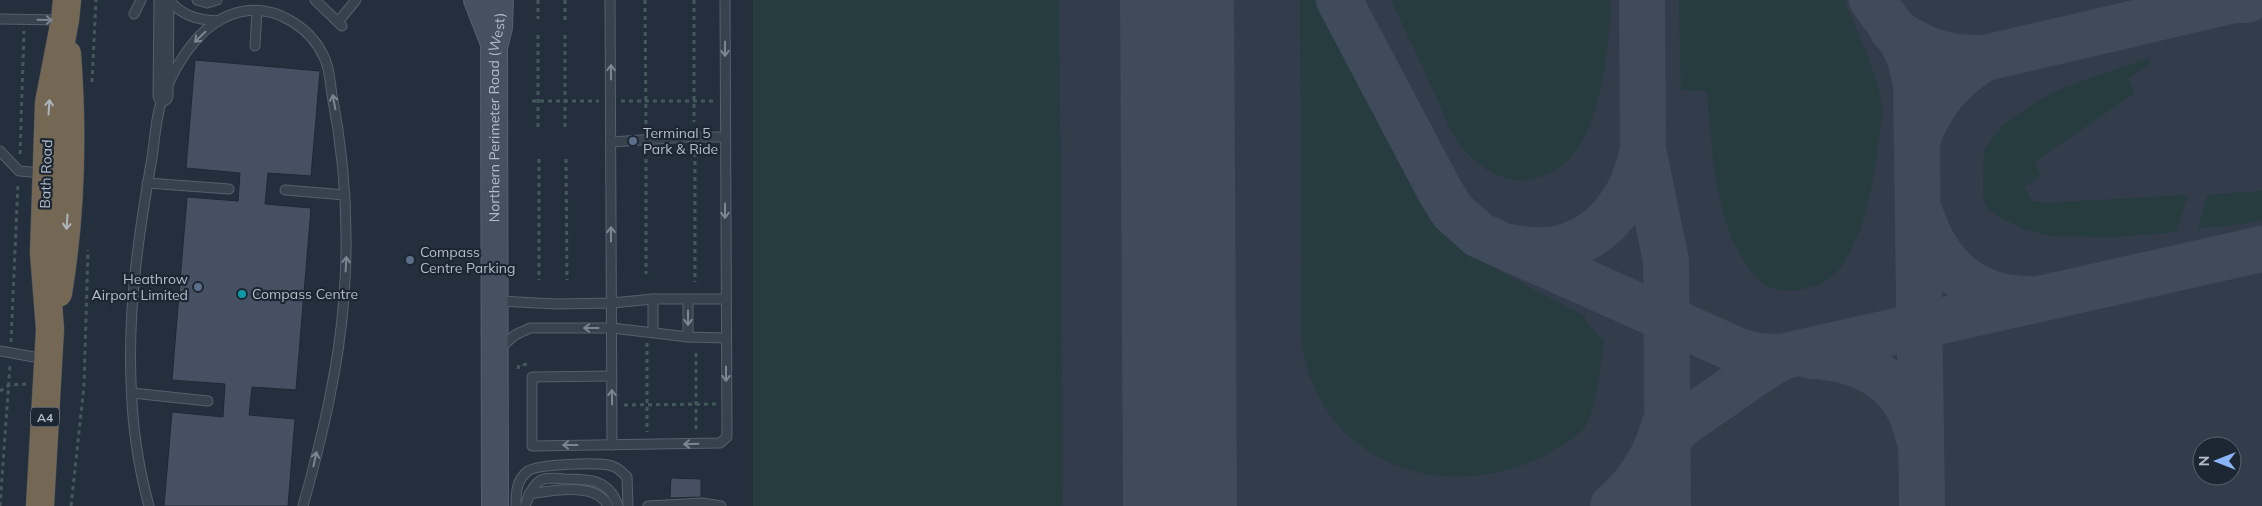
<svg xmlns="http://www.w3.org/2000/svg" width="2262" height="506" viewBox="0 0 2262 506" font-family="Mulish,sans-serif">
  <rect width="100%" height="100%" fill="#242f3e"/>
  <path fill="#323c4b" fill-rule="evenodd" d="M754,0H2262V506H755ZM2202,446H2232V476H2202Z"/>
  <g fill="#263c3f">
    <polygon points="753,0 1059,0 1063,506 753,506"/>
    <path d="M1300,0H1314L1418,199L1446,235L1469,255L1586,317L1585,320L1599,337L1604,339C1601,360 1596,412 1584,428C1575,440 1556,448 1544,456C1441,506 1322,463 1302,346Z"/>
    <path d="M1391,0H1611C1608,52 1602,154 1545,175C1534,179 1527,182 1515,180C1491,177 1469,158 1455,138C1447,125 1442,109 1436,96C1421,64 1406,32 1391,0Z"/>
    <path d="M1679,0H1844C1856,29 1879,78 1882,107C1883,117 1880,128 1879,137C1874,181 1866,230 1841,267C1831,281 1812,289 1795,290C1780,291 1768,290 1757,278C1715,234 1712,149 1707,91L1681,90Z"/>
    <polygon points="2148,58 2150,64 2128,79 2135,93 2034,162 2041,175 2024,187 2032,201 2046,203 2188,195 2176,232 2114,237 2053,236 2023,229 1999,217 1989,210 1983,198 1984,150 2003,125 2038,101 2063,88"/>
    <polygon points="2262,191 2262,220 2237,225 2198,228 2207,195"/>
  </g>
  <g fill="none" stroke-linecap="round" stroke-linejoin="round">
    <g stroke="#3f4a5a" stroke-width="46">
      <polyline points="1339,0 1441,193 1453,212 1479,235 1741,352 1759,356 1781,357"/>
      <polyline points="1642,0 1643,149 1666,261 1668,506"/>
      <polyline points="1872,0 1902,41 1910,58 1916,84 1922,506"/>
      <path d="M1893,31C1927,51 1945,59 1985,58C1951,78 1930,103 1917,141"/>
      <polyline points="1985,58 2234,0 2247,0"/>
      <path d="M1921,215C1938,267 1972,298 2027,299"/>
      <path d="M1510,247C1582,263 1630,216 1643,149"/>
      <path d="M1811,356C1863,358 1908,382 1918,436"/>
      <polyline points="1655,451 1682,424 1751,376 1781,357 2262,249"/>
      <path d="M1613,506C1637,487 1656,456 1664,426"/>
    </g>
    <polyline stroke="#3f4a5a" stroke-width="114" points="1177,0 1180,506"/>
  </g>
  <g fill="#455162" stroke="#1f2835">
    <polygon points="195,60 320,71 311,176 268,173 265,204 311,208 296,390 252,387 249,415 295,419 288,506 164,506 172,412 223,417 225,384 172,380 187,197 238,201 240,173 186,168"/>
    <polygon points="671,478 701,479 701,497 670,498"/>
  </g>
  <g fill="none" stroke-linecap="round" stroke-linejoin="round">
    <g stroke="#565f6c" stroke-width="11">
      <g id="lane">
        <path d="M169,0C182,16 198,20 219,21"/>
        <polyline points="197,0 207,3 217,0"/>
        <polyline points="315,0 342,26"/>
        <polyline points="610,0 612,445"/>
        <polyline points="134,14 141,0"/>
        <polyline points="0,19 62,20"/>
        <polyline points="338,22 356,0"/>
        <polyline points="255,46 257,11"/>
        <polyline points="611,142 687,137 725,137"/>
        <polyline points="0,151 19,171 44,173"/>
        <polyline points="147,183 229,189"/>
        <polyline points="285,190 345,195"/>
        <polyline points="653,299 653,332"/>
        <polyline points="688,299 688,337"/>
        <polyline points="496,301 556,304 612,303 653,299 726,299"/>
        <polyline points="499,349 515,335 530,328 612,328 688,337 726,338"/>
        <polyline points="0,351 45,359"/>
        <polyline points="612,376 532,377 532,446 720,443 727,437 725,0"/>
        <polyline points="132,393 208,401"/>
        <path d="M529,494C550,491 597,481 608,506"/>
        <path d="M149,506C138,466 132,423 131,381C128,306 139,232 152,158C155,138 156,113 164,94C178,59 204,17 245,11C277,6 311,28 324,57C330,68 330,83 332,95C345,161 349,229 344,297C339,367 322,438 303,506"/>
        <path d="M516,506C516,493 516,480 528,471C538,464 600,462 612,466C619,468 622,472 627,477L628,506"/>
        <path d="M525,506C528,498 533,484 541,480C548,477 557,478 565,479C589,479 609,479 618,506"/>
        <polyline points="648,506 702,503 721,506"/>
      </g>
    </g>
    <g stroke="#565f6c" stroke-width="21">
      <polyline id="street" points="163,96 164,0"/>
    </g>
    <g stroke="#565f6c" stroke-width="28">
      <g id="secondary">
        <polyline points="477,0 493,41"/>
        <path id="s1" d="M495,506L494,47L499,27L500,0"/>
      </g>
    </g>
    <g stroke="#434c59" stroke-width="29">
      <g id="highway">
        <path d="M58,293C71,215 73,134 67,54"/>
        <polyline points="40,506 50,329 44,253 49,103 65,20 67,0"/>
      </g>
    </g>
    <g stroke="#44595c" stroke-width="3" stroke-dasharray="4 4" stroke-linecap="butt">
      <polyline points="538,0 538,19"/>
      <polyline points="565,0 565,20"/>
      <polyline points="645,0 646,127"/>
      <polyline points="694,0 694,122"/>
      <polyline points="538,35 538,128"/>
      <polyline points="565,35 565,128"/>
      <polyline points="92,82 96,0"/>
      <polyline points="532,101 599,101"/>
      <polyline points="621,101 714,101"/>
      <polyline points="695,153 695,282"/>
      <polyline points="20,154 24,31"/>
      <polyline points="539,159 539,280"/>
      <polyline points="566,159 567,280"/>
      <polyline points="646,159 646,274"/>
      <polyline points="11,342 18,183"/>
      <polyline points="647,343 647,432"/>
      <polyline points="696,353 696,432"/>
      <polyline points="518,369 519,365 530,364"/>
      <polyline points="0,391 9,385 26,384"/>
      <polyline points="624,405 716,404"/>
      <polyline points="0,506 10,365"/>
      <polyline points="71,506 84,386 88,250"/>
    </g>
    <use href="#lane" stroke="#38414e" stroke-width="9"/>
    <use href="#street" stroke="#38414e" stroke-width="19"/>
    <use href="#secondary" stroke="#465061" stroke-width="26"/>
    <use href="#highway" stroke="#746855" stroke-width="28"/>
  </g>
  <defs><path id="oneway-shaft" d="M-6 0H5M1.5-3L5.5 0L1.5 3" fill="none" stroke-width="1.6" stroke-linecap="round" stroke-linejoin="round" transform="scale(1.25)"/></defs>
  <g stroke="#7c8592">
    <use href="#oneway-shaft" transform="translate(45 20) rotate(1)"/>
    <use href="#oneway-shaft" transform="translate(200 37) rotate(136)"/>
    <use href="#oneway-shaft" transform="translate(725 49) rotate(90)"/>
    <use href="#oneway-shaft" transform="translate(611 72) rotate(-90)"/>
    <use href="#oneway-shaft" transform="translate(334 102) rotate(-101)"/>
    <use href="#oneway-shaft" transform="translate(725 211) rotate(90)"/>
    <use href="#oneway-shaft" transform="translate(611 234) rotate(-90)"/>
    <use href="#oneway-shaft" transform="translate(346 264) rotate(-87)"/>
    <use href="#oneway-shaft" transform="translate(688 318) rotate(90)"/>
    <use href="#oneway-shaft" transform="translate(591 328) rotate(180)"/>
    <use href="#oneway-shaft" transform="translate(726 374) rotate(90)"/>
    <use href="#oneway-shaft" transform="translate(612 397) rotate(-91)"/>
    <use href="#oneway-shaft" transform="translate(691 444) rotate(178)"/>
    <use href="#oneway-shaft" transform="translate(570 445) rotate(180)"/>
    <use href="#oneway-shaft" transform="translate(315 459) rotate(-78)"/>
  </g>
  <g stroke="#aeb4bd">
    <use href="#oneway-shaft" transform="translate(49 107) rotate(-86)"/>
    <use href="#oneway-shaft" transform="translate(67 222) rotate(94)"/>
  </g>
  <g fill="#5c6f8a" stroke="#1d2633" stroke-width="2">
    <circle cx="633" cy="141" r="5"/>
    <circle cx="410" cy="260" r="5"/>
    <circle cx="198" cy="287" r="5"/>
  </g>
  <circle fill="#0f9aa8" stroke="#1d2633" stroke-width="2" cx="242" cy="294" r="5"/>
  <g text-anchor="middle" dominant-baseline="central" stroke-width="4.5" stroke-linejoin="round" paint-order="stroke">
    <rect fill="#1d2633" stroke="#878f9c" stroke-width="1" x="31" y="407.5" width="28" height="19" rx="4"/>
    <g font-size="12" font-weight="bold" fill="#b4bcc9">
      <text x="45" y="417">A4</text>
    </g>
    <g font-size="14" fill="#b4bcc9" stroke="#1d2633">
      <text stroke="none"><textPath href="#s1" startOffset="389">Northern Perimeter Road (West)</textPath></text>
      <text transform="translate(46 174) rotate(-88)">Bath Road</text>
    </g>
    <g font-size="14" fill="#b4bcc9" stroke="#1d2633" text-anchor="start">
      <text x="643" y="133">Terminal 5<tspan x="643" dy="16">Park &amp; Ride</tspan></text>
      <text x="420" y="252">Compass<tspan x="420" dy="16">Centre Parking</tspan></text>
      <text x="188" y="279" text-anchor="end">Heathrow<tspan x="188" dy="16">Airport Limited</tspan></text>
      <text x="252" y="294">Compass Centre</text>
    </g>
  </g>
  <g transform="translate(2217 461) rotate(270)"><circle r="24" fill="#1d2633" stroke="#59626f"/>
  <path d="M0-4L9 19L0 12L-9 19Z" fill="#8ab4f8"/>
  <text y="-8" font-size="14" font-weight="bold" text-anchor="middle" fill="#b4bcc9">N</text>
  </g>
</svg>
